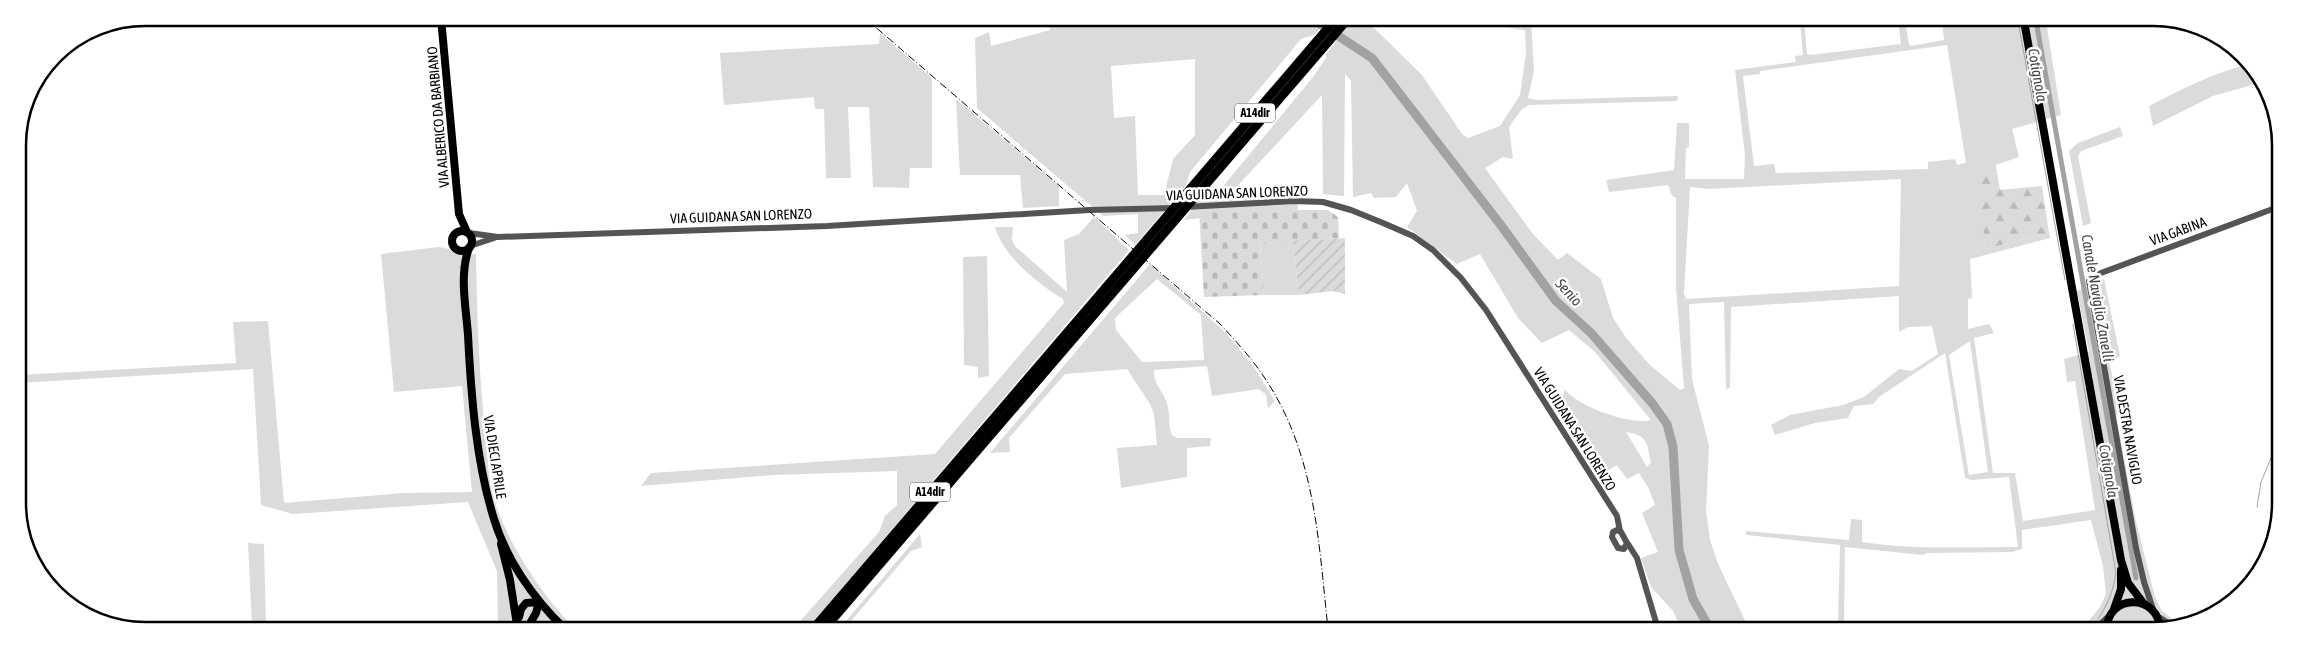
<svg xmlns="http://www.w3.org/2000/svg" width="2298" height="648" viewBox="0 0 2298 648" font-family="'Asap Condensed',sans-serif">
  <defs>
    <pattern id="forest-firs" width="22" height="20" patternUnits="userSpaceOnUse" patternTransform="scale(1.25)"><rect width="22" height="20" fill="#dbdbdb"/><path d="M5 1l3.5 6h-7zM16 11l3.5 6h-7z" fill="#bababa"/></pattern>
    <pattern id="cemetery-stones" width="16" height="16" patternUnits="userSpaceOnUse" patternTransform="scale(1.25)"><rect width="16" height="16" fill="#dbdbdb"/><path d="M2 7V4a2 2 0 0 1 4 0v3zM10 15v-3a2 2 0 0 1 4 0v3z" fill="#bababa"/></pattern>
    <pattern id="garden-furrows" width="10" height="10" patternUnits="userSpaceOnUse" patternTransform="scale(1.25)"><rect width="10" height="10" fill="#dbdbdb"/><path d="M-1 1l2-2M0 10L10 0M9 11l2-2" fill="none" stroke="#bababa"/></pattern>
  </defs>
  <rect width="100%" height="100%" fill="#fff"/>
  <g fill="#dbdbdb" fill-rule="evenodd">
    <path d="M1050,19L1327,20L1314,35L1301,39L1190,172L1186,185L1135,245L1125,235L1138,233V214L1103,216L977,108L975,38L989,32L991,46L1050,30ZM1195,59V135L1173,159L1164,195H1138L1135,116L1114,118L1111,66Z"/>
    <path d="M1353,20H1381L1373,27L1422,75L1462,134L1468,138L1500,126L1520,95L1526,53L1525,31L1523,30L1459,20H1492L1521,28V20H1531L1534,71L1528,98L1536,100L1678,96L1677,101L1529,105L1522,109L1509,127L1513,159L1503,157L1485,168L1533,234L1558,260L1567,253L1601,279L1613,318L1627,339L1650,365L1680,390L1684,388L1676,288V198L1672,196L1668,185L1609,192L1606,180L1674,170L1677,123H1689V147L1686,148L1685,179H1744L1745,156L1735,70L1796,62L1795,56L1803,55L1800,21H1804L1807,54L1810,55L1901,44L1898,21H1905L1909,44L1911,46L1944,40L1942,21H2046L2061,115L2012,129L2019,157L1996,165L1997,173L1979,176L1985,249L2049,233L2050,238L1970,259L1972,298L1968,299V329L1989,324L1994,333L1974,338L1993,473H2015L2023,521L2095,510L2075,381L2067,382L2064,359L2089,352L2077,291L2104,279L2120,356L2109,362L2120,408L2116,416L2136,522L2155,597L2162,611L2177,622L2187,624L2161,630H2063L2086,624L2100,607L2106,594L2103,566L2091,520L2022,530V549L2012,552L1927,553L1923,555L1845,547L1844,623L1803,630H1799V627L1774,626L1775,621H1838L1840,545L1746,535V531L1849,540L1851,519L1862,520V542C1914,550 1966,547 2018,547L2009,477L1972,480L1965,478L1945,353L1879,397L1873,404L1854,406L1848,418L1815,423L1775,435L1771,425L1790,415L1843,405L1864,397L1899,369L1912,371L1938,354L1932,326L1908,327L1899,332V296L1731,307L1730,388L1726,389L1724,302L1689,304L1692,379L1709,446L1706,511L1710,540L1719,566L1749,629H1681L1673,611L1651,587L1641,558L1658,552L1642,513L1655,505L1649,489L1639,473L1627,479L1617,465L1602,474L1575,431L1559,411L1565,389C1575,406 1633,426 1651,420L1595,352L1569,330L1542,343L1518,318L1480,254L1457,264L1407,227L1417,211L1407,183L1396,197L1374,198L1371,193L1353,197L1351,81L1345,74L1344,196L1323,194L1322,95L1230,194L1232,198L1297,194L1298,210H1200V218L1184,220L1201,197L1221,189L1313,77L1326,58V54ZM1947,45L1966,163L1957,165L1955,159L1928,162V169L1776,173L1774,164L1754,166L1743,76L1760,74V71ZM1901,179L1899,286L1686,299L1684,293L1690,187L1709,189ZM1970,341L1988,472L1969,475L1949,355ZM1626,432C1649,436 1646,442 1651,462L1647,467Z"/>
    <polygon points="880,33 932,78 932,168 910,168 909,188 873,187 869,107 848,107 851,178 826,178 824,109 815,109 814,97 724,105 720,53 879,44"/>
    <path d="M2250,64L2259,83L2213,96L2153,126L2149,106C2180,90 2215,72 2250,64Z"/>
    <polygon points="956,99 1059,186 1059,206 1023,208 1020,175 960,175"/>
    <polygon points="2120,127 2123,136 2081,151 2078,156 2091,223 2083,226 2069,151 2078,143"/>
    <path d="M1094,217L1129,250L808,628H794L879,532L885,516L897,505V471L773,475L641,486L651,473L935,454L1064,303L1063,299C1038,284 1003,256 995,227H1013L1012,240L1015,246L1067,292L1064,240L1079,234Z"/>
    <polygon points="1293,241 1299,295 1264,295 1260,244"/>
    <path d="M439,247L449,249L455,254H476C477,316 479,378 486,439C488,455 488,473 491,488C501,533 541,596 574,627H498L497,571L468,502L293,514L261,505L253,369L19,383V375L236,363L233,322L268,321L284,503L404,493L472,492L462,386L394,392L381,254Z"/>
    <polygon points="987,256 989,376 978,378 978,367 964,365 963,257"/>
    <path d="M1150,264L1226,333L1254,367L1275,401L1268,408L1266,395L1259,389L1212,396L1207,366L1154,370C1153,384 1165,393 1168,407C1170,416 1168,426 1172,435L1177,438H1211L1210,446L1187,448V477L1121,488L1117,448L1157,445L1154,414L1150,404L1127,369L1065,374L1009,438L1010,452L990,453ZM1157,279L1201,315L1204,360L1142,362L1116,330L1115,318Z"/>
    <polygon points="920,534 922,547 911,551 845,628 840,628"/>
    <polygon points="248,543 264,544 266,627 252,626"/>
  </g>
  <polygon fill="url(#forest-firs)" points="1997,173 2000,190 2042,186 2049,233 1985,249 1978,176"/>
  <polygon fill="url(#cemetery-stones)" points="1199,210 1328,210 1338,217 1339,238 1260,244 1264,295 1204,297"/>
  <polygon fill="url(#garden-furrows)" points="1345,238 1345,294 1333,291 1299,295 1293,241"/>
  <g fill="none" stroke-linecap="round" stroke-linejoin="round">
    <g stroke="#a2a2a2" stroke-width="1">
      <polyline points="2018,21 2065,280"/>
      <path d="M2073,324L2116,573C2113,592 2108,604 2098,619"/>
      <polyline points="2257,507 2261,482 2277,444"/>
    </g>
    <polyline stroke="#a2a2a2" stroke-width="5" points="2036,21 2136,578"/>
    <polyline stroke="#a2a2a2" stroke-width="9" points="1314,20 1372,58 1500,224 1556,301 1591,333 1652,403 1667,424 1673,447 1679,550 1693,599 1710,629"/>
    <g stroke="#545454" stroke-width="6">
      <polyline points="1185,207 1294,201 1323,202 1351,210 1383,223 1413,236 1433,250 1461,278 1486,310 1617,516 1620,531"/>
      <polyline points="469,233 498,237 559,235 827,226 1089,210 1175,208"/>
      <polyline points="470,246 494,238"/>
      <polygon points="1617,530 1621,532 1627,543 1624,549 1618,548 1612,537 1613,532"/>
      <polyline points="1628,544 1637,558 1658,629"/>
      <polyline points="2154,612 2144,582 2136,548 2089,281 2101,273 2278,207"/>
      <polyline points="2157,616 2175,627"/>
      <polyline points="2094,630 2110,615"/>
    </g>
    <g stroke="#000" stroke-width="8">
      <polyline points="441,18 459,214 467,232"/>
      <polyline points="2024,21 2121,560 2128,583 2144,604"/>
      <circle cx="462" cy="241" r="10"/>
      <path d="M469,248C459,275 466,307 468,335C471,394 476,462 494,519C506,559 533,598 563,627"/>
      <polyline points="501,544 510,580 517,625"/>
      <polyline points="2114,609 2121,589 2121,570"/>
      <polyline points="519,617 521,609 526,603 539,602"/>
      <polyline points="528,627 536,613 539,602"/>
      <polyline points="537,627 547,625 557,627"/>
      <path d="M2107,630C2106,594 2159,592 2160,630"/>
    </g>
    <g stroke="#000" stroke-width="9">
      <polyline points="814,628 1335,20"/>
      <polyline points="825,628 1347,20"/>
    </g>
    <path stroke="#000" stroke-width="1" stroke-dasharray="8 2.5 1 2.5" stroke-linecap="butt" d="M866,19L1220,324C1233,338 1246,352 1257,367C1315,445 1318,536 1328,629"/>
  </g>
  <g text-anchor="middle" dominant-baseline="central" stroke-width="5" stroke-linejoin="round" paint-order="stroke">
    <g fill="#fff" stroke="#4c4c4c" stroke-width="1">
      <rect x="1235" y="103.5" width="40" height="19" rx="4"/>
      <rect x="910" y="482.5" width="40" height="19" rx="4"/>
    </g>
    <g font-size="12" font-weight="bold" fill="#000">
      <text x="1255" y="113">A14dir</text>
      <text x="930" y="492">A14dir</text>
    </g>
    <g font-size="14" fill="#000" stroke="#fff">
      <text transform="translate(438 117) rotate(-95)">VIA ALBERICO DA BARBIANO</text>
      <text transform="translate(1237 193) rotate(-2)">VIA GUIDANA SAN LORENZO</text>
      <text transform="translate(741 216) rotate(-2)">VIA GUIDANA SAN LORENZO</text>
      <text transform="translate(2178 231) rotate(-20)">VIA GABINA</text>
      <text transform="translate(1575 429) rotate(58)">VIA GUIDANA SAN LORENZO</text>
      <text transform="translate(2128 430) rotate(80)">VIA DESTRA NAVIGLIO</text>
      <text transform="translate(495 457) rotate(81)">VIA DIECI APRILE</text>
    </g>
    <g font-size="15" font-style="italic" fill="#434343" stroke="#fff">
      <text transform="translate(2038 75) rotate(80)">Cotignola</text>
      <text transform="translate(1569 292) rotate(47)">Senio</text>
      <text transform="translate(2098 298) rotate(80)">Canale Naviglio Zanelli</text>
      <text transform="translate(2109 471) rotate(80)">Cotignola</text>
    </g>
  </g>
  <path d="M0 0H2298V648H0ZM145 26H2153A119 119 0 0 1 2272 145V503A119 119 0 0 1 2153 622H145A119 119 0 0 1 26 503V145A119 119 0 0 1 145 26Z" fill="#fff" fill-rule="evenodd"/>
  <path fill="none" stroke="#000" stroke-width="2.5" d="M145 26H2153A119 119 0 0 1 2272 145V503A119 119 0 0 1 2153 622H145A119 119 0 0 1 26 503V145A119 119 0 0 1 145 26Z"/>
</svg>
